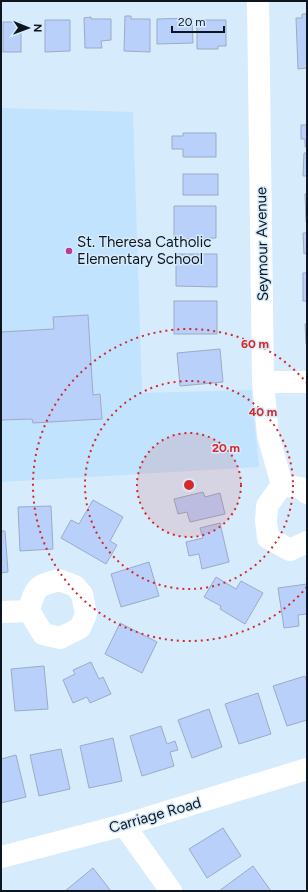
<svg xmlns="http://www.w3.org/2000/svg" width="308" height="892" viewBox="0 0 308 892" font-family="Figtree,sans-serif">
  <rect width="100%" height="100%" fill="#d6ebfc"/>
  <polygon fill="#c1e3fd" points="1,108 133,112 142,393 251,390 259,467 1,482"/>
  <g fill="#b9d0fa" stroke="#9dabc5">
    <polygon points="302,14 307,14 307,68 298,69 296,18 302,18"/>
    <polygon points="125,16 131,16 131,19 150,19 150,52 124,51"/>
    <polygon points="91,17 91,19 111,19 111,40 101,41 102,48 85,48 84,18"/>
    <polygon points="192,18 193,43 157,44 157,19"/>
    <polygon points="45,20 70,20 70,51 45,52"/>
    <polygon points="197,20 226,20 226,46 218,46 218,49 197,49"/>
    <rect x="3" y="22" width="18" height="30"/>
    <polygon points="301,125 307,125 307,147 305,147 305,139 301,139"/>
    <polygon points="183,133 216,133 216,157 183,157 183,149 172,149 172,136 183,136"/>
    <polygon points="304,153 307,153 307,176 303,176"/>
    <rect x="183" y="174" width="35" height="21"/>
    <polygon points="305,194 307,194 307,222 306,222"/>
    <polygon points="174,206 216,206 216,238 174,239"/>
    <polygon points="303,233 307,233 307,253 304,254"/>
    <polygon points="176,254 217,254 217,287 176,286"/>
    <rect x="303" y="273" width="4" height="28"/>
    <rect x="174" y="301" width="43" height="33"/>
    <polygon points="88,315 93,395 100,394 102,419 33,423 32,419 1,420 1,332 54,329 53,317"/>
    <polygon points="305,324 307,324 307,344 306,344"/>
    <polygon points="220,349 223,382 180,386 177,353"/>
    <polygon points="203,492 205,497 220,493 225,514 190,522 187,512 178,514 174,499"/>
    <polygon points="93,500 123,517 110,541 117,545 106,564 61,538 71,520 79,524"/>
    <polygon points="51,506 53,549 20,551 18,507"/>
    <polygon points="220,523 229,562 202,569 199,554 189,556 186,542 203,538 200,528"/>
    <polygon points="1,531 5,531 8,572 1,573"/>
    <polygon points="149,562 159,596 121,607 111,574"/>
    <polygon points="216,577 236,589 241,581 263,593 245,624 220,609 221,606 204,597"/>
    <polygon points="307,584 307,614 298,615 299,626 284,628 278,588"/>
    <polygon points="120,623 157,642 142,673 105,654"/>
    <polygon points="91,662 99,679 103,677 111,694 90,703 87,697 73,703 63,680 75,674 73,670"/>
    <polygon points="44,666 48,709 15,711 11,669"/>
    <polygon points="305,676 307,682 307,720 287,726 273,686"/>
    <polygon points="258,693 271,734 239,744 225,704"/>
    <polygon points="209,709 222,747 192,758 178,720"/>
    <polygon points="161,726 167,744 175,741 178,750 170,752 174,766 142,776 130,736"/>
    <polygon points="113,738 122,781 89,788 80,746"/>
    <polygon points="61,749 70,789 39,796 30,755"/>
    <polygon points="16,755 26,797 1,803 1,759"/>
    <polygon points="223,828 241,856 207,878 189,849"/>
    <polygon points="253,866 271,891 219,891"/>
    <polygon points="93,868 111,891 65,891"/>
  </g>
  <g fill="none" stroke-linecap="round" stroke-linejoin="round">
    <g stroke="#fff" stroke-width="22">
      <polyline points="258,1 263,382 268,435 282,485"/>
      <polyline points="263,382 307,382"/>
      <polyline points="282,485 267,506 266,521 268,538 290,550 307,542"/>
      <polyline points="282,485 301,488 307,493"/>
      <path d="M59,580L75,586L82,594L86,614L80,628L60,638L43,634L29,611C35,588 35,586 59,580Z"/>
      <polyline points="1,612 29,611"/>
      <polyline points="124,825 171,891"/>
      <polyline points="1,857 124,825 307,769"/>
    </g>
  </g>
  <circle cx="189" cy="485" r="52" fill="#d62828" fill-opacity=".12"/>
  <g fill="none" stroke="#d62828" stroke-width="2" stroke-dasharray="2 4">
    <circle cx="189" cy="485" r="52"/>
    <circle cx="189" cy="485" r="104"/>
    <path d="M307 587A156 156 0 1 1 307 383"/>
  </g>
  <circle fill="#b93e8f" stroke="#d6ebfc" stroke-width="1.5" cx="69" cy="251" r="4"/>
  <g text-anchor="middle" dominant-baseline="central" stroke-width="3" stroke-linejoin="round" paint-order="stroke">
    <g font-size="15" fill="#0d161e" stroke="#d6ebfc" text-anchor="start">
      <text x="77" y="242">St. Theresa Catholic<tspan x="77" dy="17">Elementary School</tspan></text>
    </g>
    <g font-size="15" fill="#0d161e" stroke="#d6ebfc">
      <text transform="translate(262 244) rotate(-91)">Seymour Avenue</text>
      <text transform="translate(155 815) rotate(-16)">Carriage Road</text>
    </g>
  </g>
  <circle cx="189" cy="485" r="6" fill="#d62828" stroke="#d6ebfc" stroke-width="2"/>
  <g font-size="12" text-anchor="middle" font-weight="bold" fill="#d62828" stroke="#d6ebfc" stroke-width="3" stroke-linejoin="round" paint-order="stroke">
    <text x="255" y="348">60 m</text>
    <text x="263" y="416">40 m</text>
    <text x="226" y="452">20 m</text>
  </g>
  <rect width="308" height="892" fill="none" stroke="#0d161e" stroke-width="4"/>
  <g transform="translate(28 28) rotate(91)" stroke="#d6ebfc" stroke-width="3" paint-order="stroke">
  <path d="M0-3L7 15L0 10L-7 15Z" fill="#0d161e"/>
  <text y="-6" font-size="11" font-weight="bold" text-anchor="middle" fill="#0d161e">N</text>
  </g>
  <path d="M172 26v6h52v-6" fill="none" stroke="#0d161e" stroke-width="2"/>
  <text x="178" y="26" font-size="12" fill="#0d161e" stroke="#d6ebfc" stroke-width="3" paint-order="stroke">20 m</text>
</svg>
